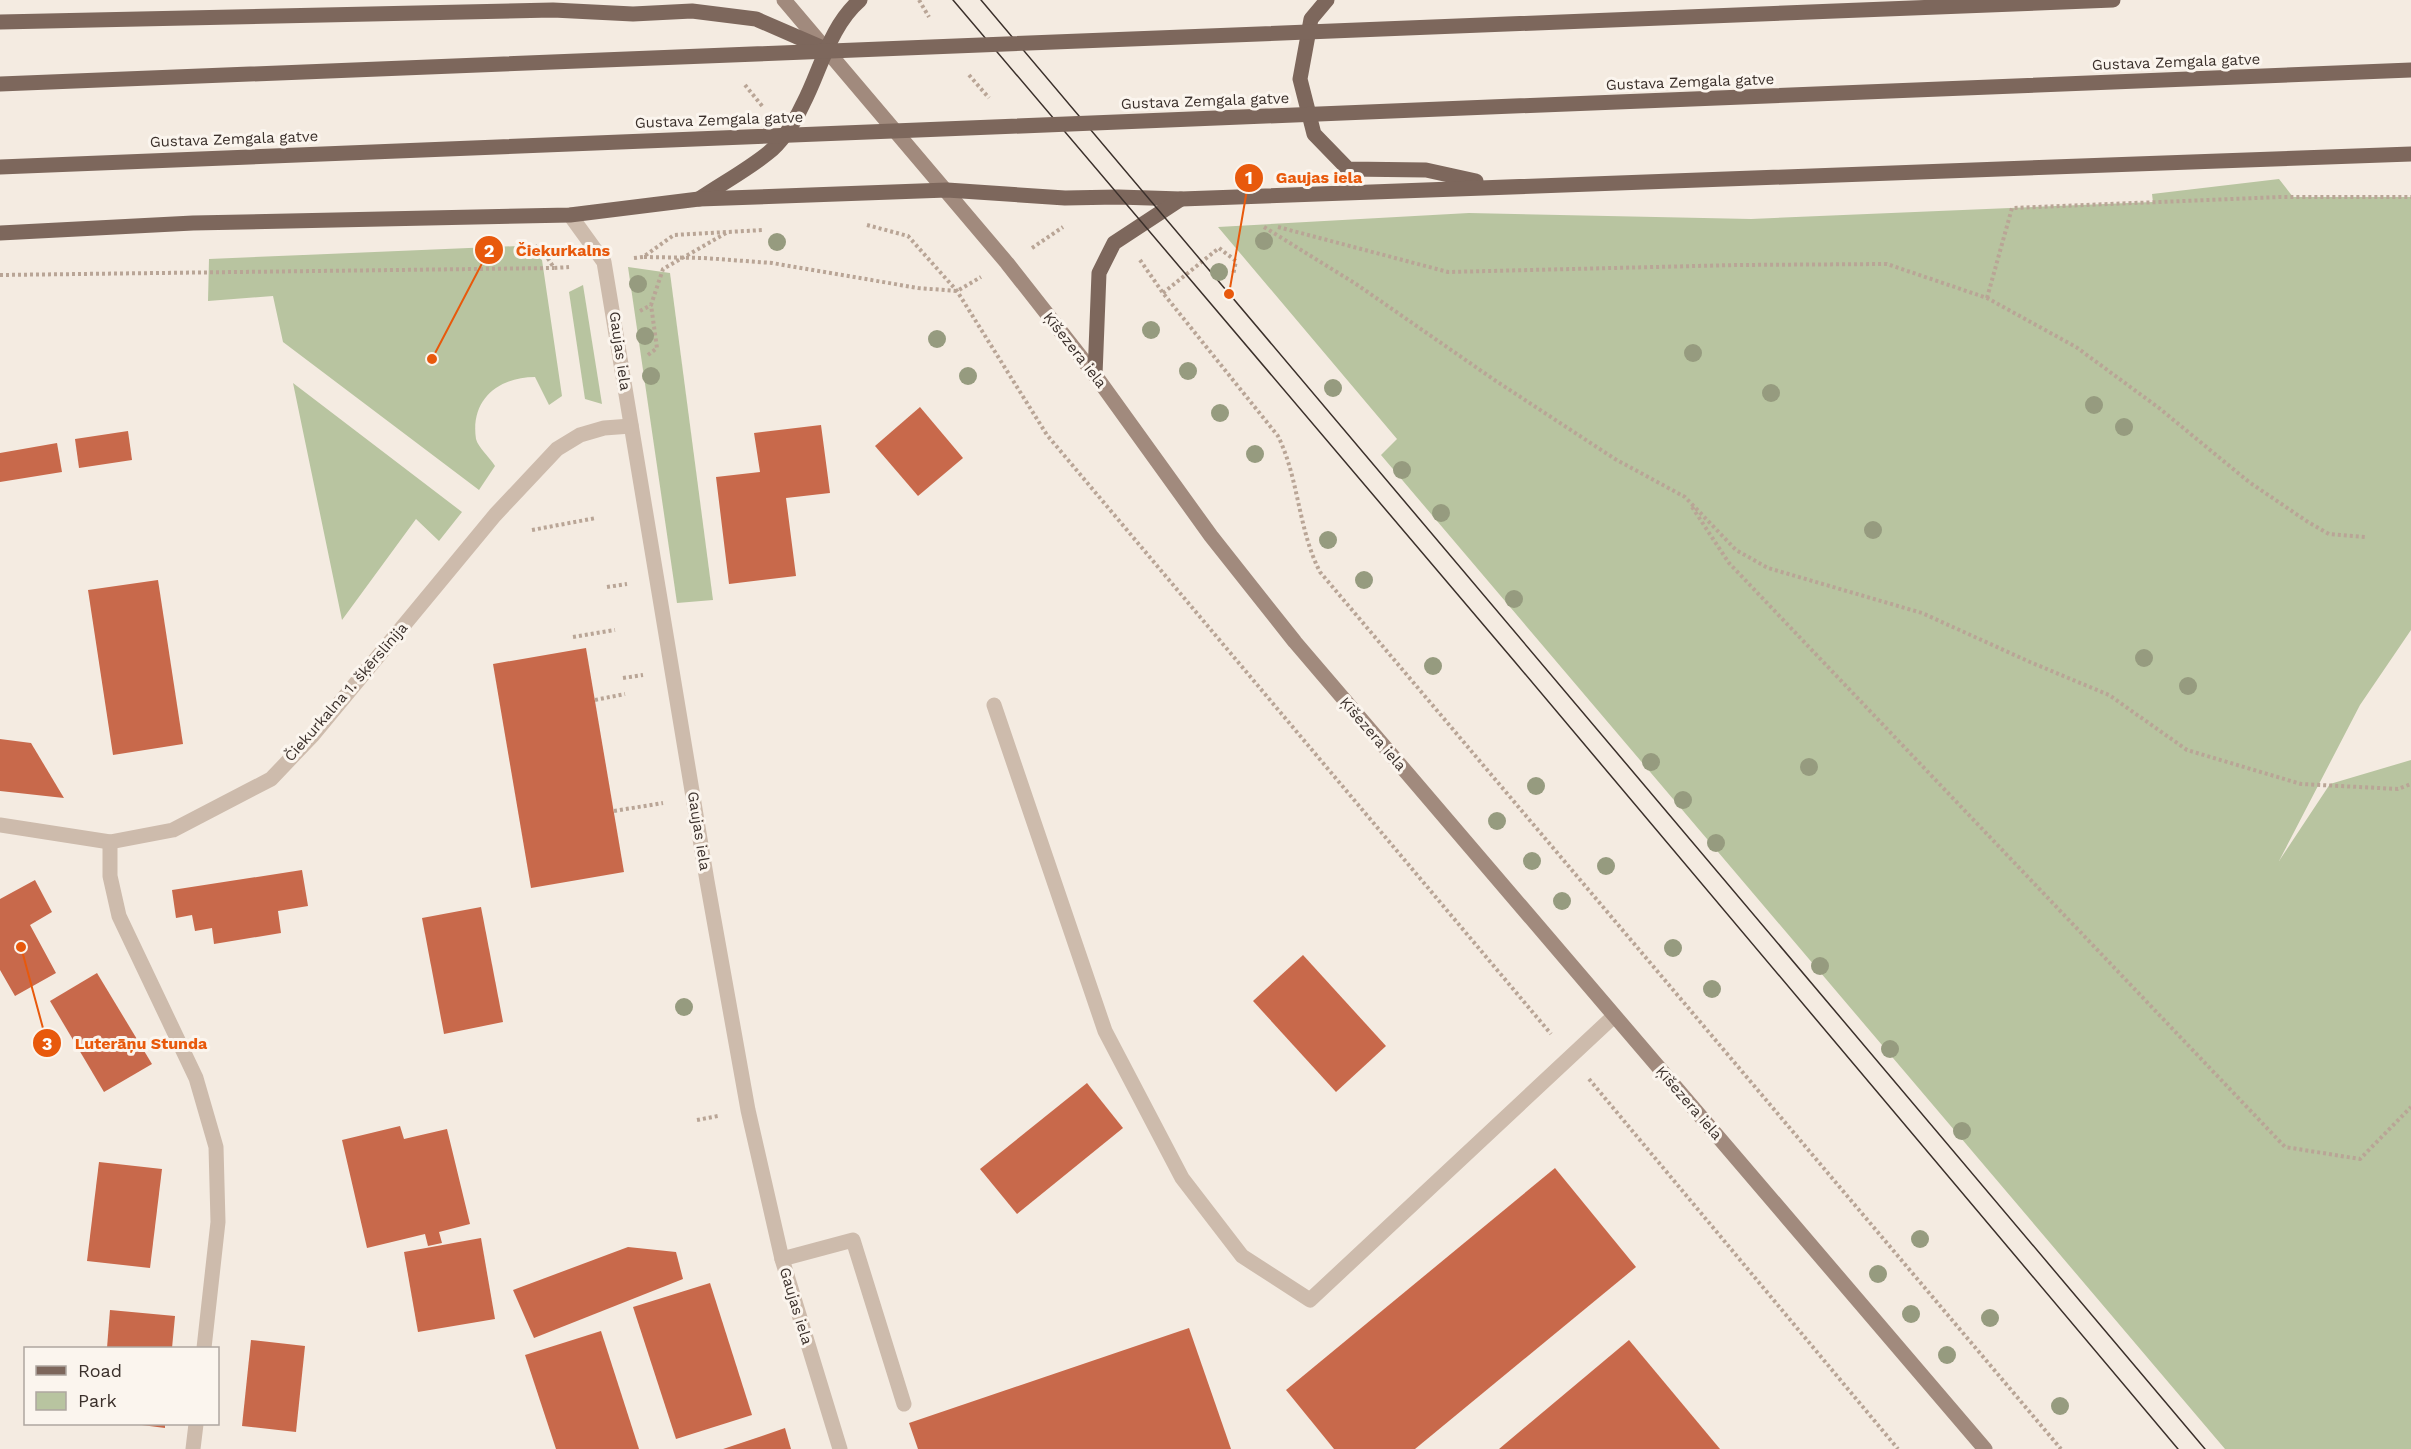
<svg xmlns="http://www.w3.org/2000/svg" width="2411" height="1449" viewBox="0 0 2411 1449" font-family="'Work Sans',sans-serif">
  <rect width="100%" height="100%" fill="#f4ebe1"/>
  <g fill="#b8c4a0">
    <polygon points="2279,179 2293,197 2411,197 2411,630 2360,705 2279,861 2330,784 2411,760 2411,1449 2225,1449 1381,455 1397,439 1218,227 1469,213 1751,219 2153,202 2152,194"/>
    <path d="M518,246L530,249L542,260L562,396L549,405L535,377C499,377 470,399 476,439C478,447 490,458 495,466L479,490L283,342L273,296L208,301L209,259Z"/>
    <polygon points="628,267 670,273 713,600 677,603"/>
    <polygon points="583,285 602,404 585,399 569,292"/>
    <polygon points="293,383 462,512 439,541 416,519 342,620"/>
  </g>
  <g fill="#c8694b">
    <polygon points="920,407 963,458 918,496 875,446"/>
    <polygon points="821,425 830,493 786,498 796,576 729,584 716,477 760,472 754,433"/>
    <polygon points="128,431 132,460 79,468 75,439"/>
    <polygon points="57,443 62,472 0,482 0,453"/>
    <polygon points="158,580 183,744 113,755 88,590"/>
    <polygon points="586,648 624,872 531,888 493,664"/>
    <polygon points="0,739 31,743 64,798 0,791"/>
    <polygon points="302,870 308,906 278,911 281,933 214,944 212,928 195,931 192,915 176,918 172,890"/>
    <polygon points="35,880 52,912 30,925 56,973 15,996 0,970 0,899"/>
    <polygon points="481,907 503,1022 444,1034 422,918"/>
    <polygon points="1303,955 1386,1046 1336,1092 1253,1001"/>
    <polygon points="97,973 152,1064 104,1092 50,1001"/>
    <polygon points="1087,1083 1123,1128 1017,1214 980,1169"/>
    <polygon points="400,1126 404,1139 447,1129 470,1224 439,1232 442,1243 428,1246 425,1234 367,1248 342,1140"/>
    <polygon points="99,1162 162,1169 150,1268 87,1261"/>
    <polygon points="1555,1168 1636,1267 1415,1449 1334,1449 1286,1390"/>
    <polygon points="481,1238 495,1319 418,1332 404,1252"/>
    <polygon points="628,1247 676,1252 683,1279 534,1338 513,1290"/>
    <polygon points="710,1283 752,1415 676,1439 633,1307"/>
    <polygon points="110,1310 175,1316 172,1348 107,1348"/>
    <polygon points="1189,1328 1231,1449 918,1449 909,1423"/>
    <polygon points="601,1331 639,1449 556,1449 525,1355"/>
    <polygon points="251,1340 305,1346 296,1432 242,1426"/>
    <polygon points="1629,1340 1720,1449 1499,1449"/>
    <polygon points="134,1424 165,1424 165,1428"/>
    <polygon points="785,1428 791,1449 723,1449 762,1436"/>
  </g>
  <g fill="none" stroke-linecap="round" stroke-linejoin="round">
    <g stroke="#b9a596" stroke-width="4" stroke-dasharray="3 3" stroke-linecap="butt">
      <polyline points="919,0 929,17"/>
      <polyline points="969,75 989,98"/>
      <polyline points="745,85 763,107"/>
      <polyline points="867,225 908,236 957,291 1047,435 1551,1034"/>
      <polyline points="1264,227 1356,284 1493,379 1615,459 1685,497 1736,550 1768,568 1922,613 2030,662 2109,695 2187,750 2301,784 2398,789 2411,784"/>
      <polyline points="1278,227 1448,272 1737,265 1887,264 1987,298 2076,347 2159,408 2249,482 2308,522 2329,534 2366,537"/>
      <polyline points="535,246 544,252 554,268 569,267"/>
      <polyline points="1032,248 1063,227"/>
      <polyline points="644,257 704,258 772,263 918,288 957,291 981,277"/>
      <polyline points="634,258 643,257 674,235 763,230"/>
      <path d="M1140,260L1163,293L1278,436C1299,479 1298,529 1320,572L2061,1449"/>
      <polyline points="0,275 554,268"/>
      <polyline points="1163,293 1219,248 1236,261 1233,275"/>
      <polyline points="1987,298 2012,208 2281,197 2411,197"/>
      <polyline points="640,311 651,305 663,269 728,232"/>
      <polyline points="648,355 657,348 651,305"/>
      <polyline points="1692,507 1729,563 2285,1147 2360,1159 2411,1107"/>
      <polyline points="532,530 596,518"/>
      <polyline points="607,587 627,584"/>
      <polyline points="573,637 615,630"/>
      <polyline points="623,678 643,675"/>
      <polyline points="595,700 625,694"/>
      <polyline points="614,811 663,803"/>
      <polyline points="1589,1079 1898,1449"/>
      <polyline points="697,1120 718,1116"/>
    </g>
    <g stroke="#cdbbac" stroke-width="15">
      <polyline points="994,705 1105,1031 1182,1178 1242,1256 1310,1300 1614,1016"/>
      <polyline points="782,1259 853,1240 904,1404"/>
    </g>
    <g stroke="#cdbbac" stroke-width="15">
      <polyline points="570,215 604,262 707,881 748,1110 782,1259 840,1449"/>
      <polyline points="0,825 110,842 173,830 271,779 313,735 495,515 557,449 580,435 604,428 631,426"/>
      <polyline points="110,842 110,876 119,916 196,1078 216,1147 218,1222 204,1348"/>
      <polyline points="193,1449 196,1424"/>
    </g>
    <polyline stroke="#a18a7d" stroke-width="15" points="784,0 1007,263 1095,375 1211,536 1295,642 1985,1449"/>
    <g stroke="#7d675c" stroke-width="15">
      <polyline points="1327,0 1311,19 1300,79 1314,134 1348,169 1426,170 1476,181"/>
      <polyline points="0,22 553,10 633,14 692,11 756,19 825,49"/>
      <path d="M699,199C721,184 747,170 768,153C782,142 795,121 803,104C821,70 829,27 860,0"/>
      <polyline points="0,233 193,223 570,215 699,199 947,190 1065,198 1118,197 1181,199 2411,154"/>
      <polyline points="1095,375 1099,273 1114,243 1181,199"/>
    </g>
    <g stroke="#3b302b" stroke-width="1.5">
      <polyline points="953,0 1515,662 2178,1449"/>
      <polyline points="981,0 2205,1449"/>
    </g>
    <g stroke="#7d675c" stroke-width="15">
      <polyline points="0,84 2113,0"/>
      <polyline points="0,167 2411,70"/>
    </g>
  </g>
  <g fill="#969b7f">
    <circle cx="1264" cy="241" r="9"/>
    <circle cx="777" cy="242" r="9"/>
    <circle cx="1219" cy="272" r="9"/>
    <circle cx="638" cy="284" r="9"/>
    <circle cx="1151" cy="330" r="9"/>
    <circle cx="645" cy="336" r="9"/>
    <circle cx="937" cy="339" r="9"/>
    <circle cx="1693" cy="353" r="9"/>
    <circle cx="1188" cy="371" r="9"/>
    <circle cx="651" cy="376" r="9"/>
    <circle cx="968" cy="376" r="9"/>
    <circle cx="1333" cy="388" r="9"/>
    <circle cx="1771" cy="393" r="9"/>
    <circle cx="2094" cy="405" r="9"/>
    <circle cx="1220" cy="413" r="9"/>
    <circle cx="2124" cy="427" r="9"/>
    <circle cx="1255" cy="454" r="9"/>
    <circle cx="1402" cy="470" r="9"/>
    <circle cx="1441" cy="513" r="9"/>
    <circle cx="1873" cy="530" r="9"/>
    <circle cx="1328" cy="540" r="9"/>
    <circle cx="1364" cy="580" r="9"/>
    <circle cx="1514" cy="599" r="9"/>
    <circle cx="2144" cy="658" r="9"/>
    <circle cx="1433" cy="666" r="9"/>
    <circle cx="2188" cy="686" r="9"/>
    <circle cx="1651" cy="762" r="9"/>
    <circle cx="1809" cy="767" r="9"/>
    <circle cx="1536" cy="786" r="9"/>
    <circle cx="1683" cy="800" r="9"/>
    <circle cx="1497" cy="821" r="9"/>
    <circle cx="1716" cy="843" r="9"/>
    <circle cx="1532" cy="861" r="9"/>
    <circle cx="1606" cy="866" r="9"/>
    <circle cx="1562" cy="901" r="9"/>
    <circle cx="1673" cy="948" r="9"/>
    <circle cx="1820" cy="966" r="9"/>
    <circle cx="1712" cy="989" r="9"/>
    <circle cx="684" cy="1007" r="9"/>
    <circle cx="1890" cy="1049" r="9"/>
    <circle cx="1962" cy="1131" r="9"/>
    <circle cx="1920" cy="1239" r="9"/>
    <circle cx="1878" cy="1274" r="9"/>
    <circle cx="1911" cy="1314" r="9"/>
    <circle cx="1990" cy="1318" r="9"/>
    <circle cx="1947" cy="1355" r="9"/>
    <circle cx="2060" cy="1406" r="9"/>
  </g>
  <g text-anchor="middle" dominant-baseline="central" stroke-width="6" stroke-linejoin="round" paint-order="stroke">
    <g font-size="15" fill="#3b302b" stroke="#fbf5ee">
      <text transform="translate(2176 62) rotate(-2)">Gustava Zemgala gatve</text>
      <text transform="translate(1690 82) rotate(-2)">Gustava Zemgala gatve</text>
      <text transform="translate(1205 101) rotate(-2)">Gustava Zemgala gatve</text>
      <text transform="translate(719 120) rotate(-2)">Gustava Zemgala gatve</text>
      <text transform="translate(234 139) rotate(-2)">Gustava Zemgala gatve</text>
      <text transform="translate(1075 350) rotate(52)">Ķīšezera iela</text>
      <text transform="translate(620 351) rotate(82)">Gaujas iela</text>
      <text transform="translate(346 692) rotate(-49)">Čiekurkalna 1. šķērslīnija</text>
      <text transform="translate(1373 734) rotate(49)">Ķīšezera iela</text>
      <text transform="translate(699 831) rotate(81)">Gaujas iela</text>
      <text transform="translate(1689 1103) rotate(49)">Ķīšezera iela</text>
      <text transform="translate(796 1306) rotate(73)">Gaujas iela</text>
    </g>
  </g>
  <path fill="none" stroke="#e8590c" stroke-width="2" d="M1229 294L1249 178M432 359L489 250M21 947L47 1043"/>
  <g fill="#e8590c" stroke="#fbf5ee" stroke-width="2">
    <circle cx="1229" cy="294" r="6"/>
    <circle cx="432" cy="359" r="6"/>
    <circle cx="21" cy="947" r="6"/>
    <circle cx="1249" cy="178" r="15"/>
    <circle cx="489" cy="250" r="15"/>
    <circle cx="47" cy="1043" r="15"/>
  </g>
  <g font-size="18" text-anchor="middle" font-weight="bold" fill="#fff">
    <text x="1249" y="184">1</text>
    <text x="489" y="257">2</text>
    <text x="47" y="1050">3</text>
  </g>
  <g font-size="16" text-anchor="middle" font-weight="bold" fill="#e8590c" stroke="#fbf5ee" stroke-width="6" stroke-linejoin="round" paint-order="stroke">
    <text x="1319" y="183">Gaujas iela</text>
    <text x="563" y="256">Čiekurkalns</text>
    <text x="141" y="1049">Luterāņu Stunda</text>
  </g>
  <rect x="24" y="1347" width="195" height="78" fill="#fbf5ee" stroke="#aea6a0" stroke-width="1.5"/>
  <rect x="36" y="1366" width="30" height="9" fill="#7d675c" stroke="#aea6a0" stroke-width="1.5"/>
  <text x="78" y="1377" font-size="18" fill="#3b302b">Road</text>
  <rect x="36" y="1392" width="30" height="18" fill="#b8c4a0" stroke="#aea6a0" stroke-width="1.5"/>
  <text x="78" y="1407" font-size="18" fill="#3b302b">Park</text>
</svg>
